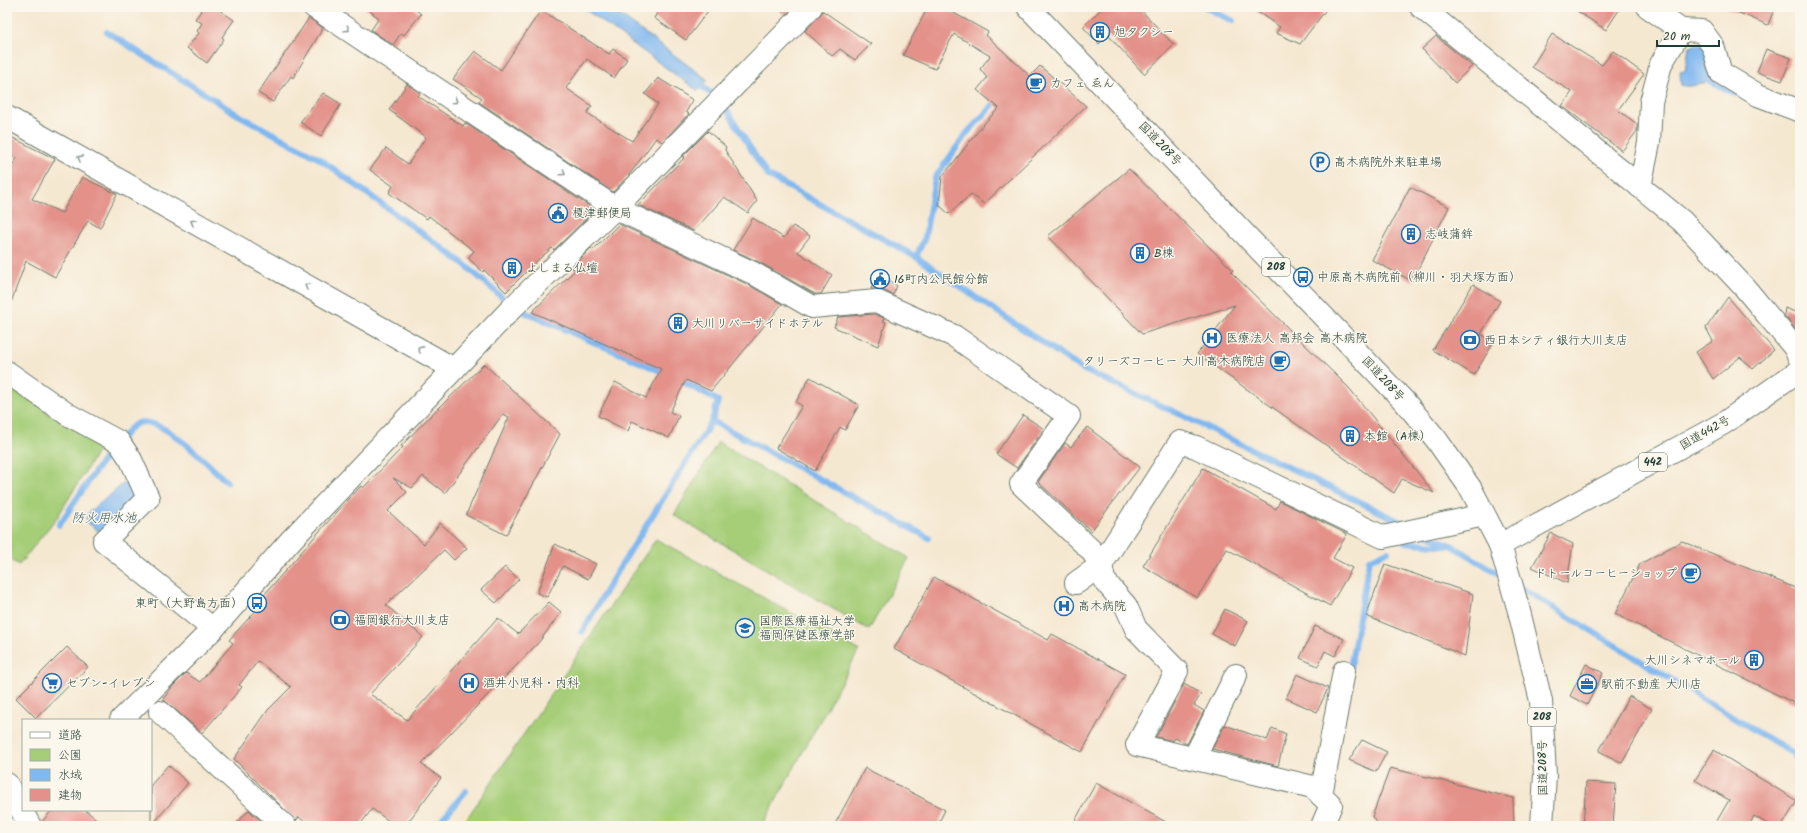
<svg xmlns="http://www.w3.org/2000/svg" width="1807" height="833" viewBox="0 0 1807 833" font-family="Kalam,'Klee One',sans-serif">
  <rect width="100%" height="100%" fill="#fbf7ec"/>
  <filter id="ink" filterUnits="userSpaceOnUse"><feTurbulence type="fractalNoise" baseFrequency=".025" numOctaves="2"/><feDisplacementMap in="SourceGraphic" scale="8" xChannelSelector="R" yChannelSelector="G"/><feConvolveMatrix kernelMatrix="1 2 1 2 8 2 1 2 1" color-interpolation-filters="sRGB"/></filter>
  <filter id="wash" filterUnits="userSpaceOnUse"><feTurbulence type="fractalNoise" baseFrequency=".012" numOctaves="4" result="noise"/><feDisplacementMap in="SourceGraphic" scale="16" xChannelSelector="R" yChannelSelector="G"/><feGaussianBlur stdDeviation="0.9" result="paint"/><feColorMatrix in="noise" values="0 0 0 0 0 0 0 0 0 0 0 0 0 0 0 0 0 1.4 0 .05"/><feComposite in="paint" operator="in"/></filter>
  <g filter="url(#wash)">
    <rect width="100%" height="100%" fill="#f5e8d1"/>
    <g fill="#a6ce78" stroke="#628656">
      <polygon points="7,385 102,444 58,516 19,565 7,558"/>
      <polygon points="718,442 909,558 869,630 674,515"/>
      <polygon points="656,539 859,650 762,826 472,826 465,821"/>
    </g>
    <g fill="#80b8f0" stroke="#507a92">
      <polygon points="582,7 609,7 708,80 698,91"/>
      <path d="M1697,44L1708,48L1713,76L1704,84C1696,84 1689,88 1681,85L1680,72L1685,71L1689,48Z"/>
      <polygon points="129,479 140,494 102,534 87,522 87,514"/>
    </g>
    <g fill="none" stroke-linecap="round" stroke-linejoin="round">
      <g stroke="#80b8f0" stroke-width="6">
        <polyline points="1205,7 1233,21"/>
        <polyline points="107,32 235,113 320,159 464,264 513,307 667,374"/>
        <polyline points="1701,76 1736,94"/>
        <polyline points="696,82 722,102 767,175 916,257 1082,369 1179,414 1407,525"/>
        <polyline points="916,257 925,237 935,178 967,133 992,106"/>
        <polyline points="678,379 718,401 712,421"/>
        <path d="M121,439C125,435 131,426 136,424C160,412 210,467 227,482"/>
        <polyline points="59,525 114,444"/>
        <polyline points="1426,534 1453,546 1504,577"/>
        <polyline points="1405,542 1447,546"/>
        <polyline points="1518,586 1800,758"/>
        <polyline points="582,632 612,580 712,421 929,538"/>
        <polyline points="1350,669 1369,560 1388,551"/>
        <polyline points="436,826 466,791"/>
      </g>
    </g>
    <g id="blocks">
      <g fill="#e39189">
        <polygon points="204,7 215,7 234,20 222,37 224,39 207,63 187,48 199,33 197,31 202,23 195,19"/>
        <polygon points="364,7 412,7 421,14 404,35 401,33 393,45 371,30 379,18"/>
        <polygon points="661,7 711,7 686,40 654,18"/>
        <polygon points="777,7 794,7 786,15"/>
        <polygon points="928,7 943,7 988,32 986,35 1030,76 1040,66 1086,106 984,204 971,194 949,214 939,205 942,177 983,125 999,108 977,90 987,78 980,69 990,56 954,34 935,69 903,55"/>
        <polygon points="1103,7 1138,7 1174,45 1144,74 1108,35 1099,44 1083,27"/>
        <polygon points="1250,7 1328,7 1300,44 1276,33 1280,27"/>
        <polygon points="1571,7 1621,7 1606,30"/>
        <polygon points="1725,7 1775,7 1768,25"/>
        <polygon points="541,10 609,54 613,49 627,59 614,78 587,59 566,88 592,106 587,113 632,141 658,104 645,94 658,78 693,100 686,112 689,114 662,142 656,138 629,175 613,192 479,102 482,98 453,79 475,51 501,70"/>
        <polygon points="823,11 871,44 855,60 840,49 832,56 805,31"/>
        <polygon points="309,18 323,28 293,78 291,76 273,102 258,93"/>
        <polygon points="1552,34 1602,65 1613,51 1644,74 1618,110 1637,124 1637,131 1622,151 1562,106 1572,92 1532,67"/>
        <polygon points="1436,36 1472,66 1455,83 1422,49"/>
        <polygon points="1766,49 1791,58 1782,81 1757,72"/>
        <polygon points="407,84 420,93 418,96 463,126 465,123 595,210 554,250 552,248 539,259 506,292 484,270 483,272 468,258 474,251 429,216 427,219 389,193 393,186 370,170 386,148 408,164 426,137 389,110"/>
        <polygon points="323,93 341,104 321,136 300,122"/>
        <polygon points="708,131 726,147 725,150 757,201 748,213 724,197 694,231 638,205 685,157 683,156"/>
        <polygon points="7,135 55,159 32,199 62,213 82,177 117,194 100,228 88,221 55,277 26,261 9,308 7,307 7,174 17,158 7,152"/>
        <polygon points="1129,169 1233,270 1231,272 1349,388 1434,493 1402,479 1394,493 1197,354 1235,305 1142,334 1048,236"/>
        <polygon points="1410,187 1449,207 1412,281 1372,260"/>
        <polygon points="753,218 784,238 793,226 810,236 798,252 832,275 821,294 815,294 759,262 733,250"/>
        <polygon points="619,224 747,284 782,304 711,391 686,380 670,412 679,416 669,438 632,421 628,431 598,416 615,382 646,398 661,369 532,312 575,270 572,267 591,248 593,250"/>
        <polygon points="877,272 897,286 893,295 881,289 871,289"/>
        <polygon points="1473,284 1500,301 1481,334 1494,342 1474,375 1433,350"/>
        <polygon points="1728,297 1774,350 1753,369 1740,357 1713,379 1696,352 1713,341 1706,328"/>
        <polygon points="1785,308 1800,314 1800,326 1796,330 1784,315"/>
        <polygon points="874,314 884,318 883,321 886,322 878,346 834,327 838,317"/>
        <polygon points="484,364 560,434 506,535 466,515 509,417 503,414 445,493 423,476 412,488 393,478 407,492 388,511 424,544 440,523 467,548 454,560 444,550 386,605 423,637 370,694 407,720 498,618 518,634 549,602 561,612 539,642 421,764 441,778 405,826 396,826 372,809 359,826 309,826 299,817 296,821 234,759 268,710 291,687 258,661 239,685 242,687 202,733 163,699 172,687 186,673 200,682 233,643 229,640 260,606 257,603 325,525 361,486 363,488 403,447 401,446 438,408 439,408"/>
        <polygon points="810,377 859,405 845,430 840,427 815,471 776,448 802,406 796,402"/>
        <polygon points="1023,415 1044,429 1017,468 996,454"/>
        <polygon points="1087,427 1140,467 1091,531 1038,482 1065,443 1071,447"/>
        <polygon points="1203,468 1276,509 1280,501 1347,534 1333,558 1352,568 1330,606 1227,549 1197,598 1143,566"/>
        <polygon points="1551,533 1573,544 1567,583 1532,567"/>
        <polygon points="1682,541 1800,590 1800,706 1615,614 1640,564"/>
        <polygon points="555,544 596,564 588,579 563,566 547,597 537,593"/>
        <polygon points="1385,564 1473,594 1465,656 1366,616"/>
        <polygon points="505,567 519,579 496,603 481,590"/>
        <polygon points="934,577 1048,640 1052,634 1125,674 1082,752 894,649"/>
        <polygon points="1225,609 1248,621 1235,646 1212,634"/>
        <polygon points="1315,626 1344,639 1335,656 1325,651 1318,666 1300,658"/>
        <polygon points="67,647 88,667 36,718 16,698"/>
        <polygon points="1586,664 1603,673 1587,705 1570,696"/>
        <polygon points="1297,674 1328,688 1317,712 1286,698"/>
        <polygon points="1184,684 1201,694 1194,705 1204,711 1187,744 1175,738 1173,741 1156,737"/>
        <polygon points="1629,696 1652,709 1622,763 1599,751"/>
        <polygon points="1225,725 1267,740 1272,728 1286,734 1278,766 1212,749"/>
        <polygon points="1362,740 1387,752 1376,772 1349,760"/>
        <polygon points="1714,750 1797,801 1782,826 1771,826 1754,816 1749,826 1714,826 1729,800 1695,780"/>
        <polygon points="168,765 188,783 151,826 151,785"/>
        <polygon points="865,768 945,810 937,826 834,826"/>
        <polygon points="1390,768 1513,798 1514,826 1380,826 1372,817"/>
        <polygon points="1586,782 1616,784 1613,826 1583,826"/>
        <polygon points="1096,783 1173,826 1072,826"/>
        <polygon points="52,810 85,810 105,826 42,826 42,822"/>
        <polygon points="249,810 266,826 234,826"/>
      </g>
    </g>
  </g>
  <g filter="url(#ink)">
    <use href="#blocks" fill-opacity="0" stroke="#6a796b" stroke-width="1"/>
    <g fill="none" stroke-linecap="round" stroke-linejoin="round">
      <g stroke="#6a796b" stroke-width="24">
        <g id="minor">
          <polyline points="314,7 615,208 753,273 812,307 876,301 954,336 1069,416 1021,484 1091,550 1101,565 1104,580 1126,606 1136,629 1177,671 1137,745 1313,787 1331,805 1322,826"/>
          <polyline points="1421,7 1682,221 1745,288 1794,347 1800,359"/>
          <polyline points="1681,30 1702,31 1713,46 1721,73 1758,95 1800,111"/>
          <polyline points="7,117 454,369"/>
          <polyline points="1640,187 1649,143 1651,102 1661,64 1681,30 1648,7"/>
          <polyline points="7,372 67,414 119,442 131,460 148,498 104,541 213,629"/>
          <polyline points="1076,583 1101,565 1180,442 1196,447 1383,537 1484,515"/>
          <polyline points="160,712 285,826"/>
          <polyline points="121,720 213,629 291,540 513,307 615,208 811,7"/>
          <polyline points="1194,758 1236,675"/>
          <polyline points="1321,795 1344,671"/>
        </g>
      </g>
      <g stroke="#6a796b" stroke-width="24">
        <polyline id="major" points="7,784 30,826"/>
      </g>
      <g stroke="#6a796b" stroke-width="24">
        <g id="highway">
          <polyline points="1028,7 1404,401 1436,439 1471,489 1500,545 1519,611 1541,701 1545,775 1542,826"/>
          <polyline points="1500,545 1724,423 1800,370"/>
        </g>
      </g>
      <use href="#minor" stroke="#fff" stroke-width="22"/>
      <use href="#major" stroke="#fff" stroke-width="22"/>
      <use href="#highway" stroke="#fff" stroke-width="22"/>
    </g>
    <defs><path id="oneway-chevron" d="M-2-3.5L2.5 0L-2 3.5" fill="none" stroke-width="1.6" stroke-linecap="round" stroke-linejoin="round"/></defs>
    <g stroke="#8f9e9a">
      <use href="#oneway-chevron" transform="translate(347 29) rotate(34)"/>
      <use href="#oneway-chevron" transform="translate(455 101) rotate(34)"/>
      <use href="#oneway-chevron" transform="translate(80 158) rotate(-151)"/>
      <use href="#oneway-chevron" transform="translate(563 173) rotate(34)"/>
      <use href="#oneway-chevron" transform="translate(193 222) rotate(-151)"/>
      <use href="#oneway-chevron" transform="translate(307 286) rotate(-151)"/>
      <use href="#oneway-chevron" transform="translate(420 349) rotate(-151)"/>
    </g>
  </g>
  <defs>
    <g id="building-ring" transform="scale(1)"><circle r="9.5" fill="#fbf7ec" stroke="#1f6fb2" stroke-width="1.5"/><path d="M-4-6H4V6H1V3H-1V6H-4ZM-2.5-4.3h1.7v1.8h-1.7ZM.8-4.3h1.7v1.8H.8ZM-2.5-1h1.7V.8h-1.7ZM.8-1h1.7V.8H.8Z" fill="#1f6fb2"/></g>
    <g id="cafe-ring" transform="scale(1)"><circle r="9.5" fill="#fbf7ec" stroke="#1f6fb2" stroke-width="1.5"/><path d="M-5.5-4.5H6V0H3Q3 3.5 0 3.5H-2.5Q-5.5 3.5-5.5 0ZM3-3.2v2h1.7v-2ZM-6 4.5H4V6H-6Z" fill="#1f6fb2"/></g>
    <g id="parking-ring" transform="scale(1)"><circle r="9.5" fill="#fbf7ec" stroke="#1f6fb2" stroke-width="1.5"/><path d="M-3.5-5.5H1a3.5 3.5 0 0 1 0 7H-1V5.5H-3.5ZM-1-3.4V-.6H.8a1.4 1.4 0 0 0 0-2.8Z" fill="#1f6fb2"/></g>
    <g id="civic-ring" transform="scale(1)"><circle r="9.5" fill="#fbf7ec" stroke="#1f6fb2" stroke-width="1.5"/><path d="M-.6-6.5H3V-4.5H.6V-3L4-1V1h2V6H-6V1h2V-1L-.6-3ZM-1.2 2.5V6h2.4V2.5Z" fill="#1f6fb2"/></g>
    <g id="bus-ring" transform="scale(1)"><circle r="9.5" fill="#fbf7ec" stroke="#1f6fb2" stroke-width="1.5"/><path d="M-5-6H5V4H4V6H2V4H-2V6H-4V4H-5ZM-3.5-4V0h7V-4ZM-3.5 1.2v1.5H-2V1.2ZM2 1.2v1.5H3.5V1.2Z" fill="#1f6fb2"/></g>
    <g id="hospital-ring" transform="scale(1)"><circle r="9.5" fill="#fbf7ec" stroke="#1f6fb2" stroke-width="1.5"/><path d="M-5-5h3v3.5h4V-5h3V5h-3V1.5h-4V5h-3Z" fill="#1f6fb2"/></g>
    <g id="bank-ring" transform="scale(1)"><circle r="9.5" fill="#fbf7ec" stroke="#1f6fb2" stroke-width="1.5"/><path d="M-6-4H6V4H-6ZM0-2.3a2.3 2.3 0 1 0 0 4.6a2.3 2.3 0 1 0 0-4.6Z" fill="#1f6fb2"/></g>
    <g id="university-ring" transform="scale(1)"><circle r="9.5" fill="#fbf7ec" stroke="#1f6fb2" stroke-width="1.5"/><path d="M0-5L7-2L0 1L-7-2ZM-4 1L0 2.5L4 1V4Q0 6-4 4Z" fill="#1f6fb2"/></g>
    <g id="supermarket-ring" transform="scale(1)"><circle r="9.5" fill="#fbf7ec" stroke="#1f6fb2" stroke-width="1.5"/><path d="M-6-5.5h2.5l.6 2H6L4.5 2H-2.5L-4.4-4H-6ZM-1.5 3.2a1.3 1.3 0 1 0 .1 0ZM3 3.2a1.3 1.3 0 1 0 .1 0Z" fill="#1f6fb2"/></g>
    <g id="office-ring" transform="scale(1)"><circle r="9.5" fill="#fbf7ec" stroke="#1f6fb2" stroke-width="1.5"/><path d="M-6-3h4V-5.5h4V-3h4V5H-6ZM-1-4.5V-3h2v-1.5ZM-6 0V1H6V0Z" fill="#1f6fb2"/></g>
  </defs>
  <g fill-rule="evenodd">
    <use href="#building-ring" x="1100" y="32"/>
    <use href="#cafe-ring" x="1036" y="83"/>
    <use href="#parking-ring" x="1320" y="162"/>
    <use href="#civic-ring" x="558" y="213"/>
    <use href="#building-ring" x="1411" y="234"/>
    <use href="#building-ring" x="1140" y="253"/>
    <use href="#building-ring" x="512" y="268"/>
    <use href="#bus-ring" x="1303" y="277"/>
    <use href="#civic-ring" x="880" y="279"/>
    <use href="#building-ring" x="678" y="323"/>
    <use href="#hospital-ring" x="1212" y="338"/>
    <use href="#bank-ring" x="1470" y="340"/>
    <use href="#cafe-ring" x="1280" y="361"/>
    <use href="#building-ring" x="1350" y="436"/>
    <use href="#cafe-ring" x="1691" y="573"/>
    <use href="#bus-ring" x="257" y="603"/>
    <use href="#hospital-ring" x="1064" y="606"/>
    <use href="#bank-ring" x="340" y="620"/>
    <use href="#university-ring" x="745" y="628"/>
    <use href="#building-ring" x="1754" y="660"/>
    <use href="#supermarket-ring" x="52" y="683"/>
    <use href="#hospital-ring" x="469" y="683"/>
    <use href="#office-ring" x="1587" y="684"/>
  </g>
  <g text-anchor="middle" dominant-baseline="central" stroke-width="3" stroke-linejoin="round" paint-order="stroke">
    <g fill="#fbf7ec" stroke="#61756b" stroke-width="1">
      <rect x="1262" y="258" width="28" height="18" rx="3"/>
      <rect x="1639" y="453" width="28" height="18" rx="3"/>
      <rect x="1528" y="708" width="28" height="18" rx="3"/>
    </g>
    <g font-size="11" font-weight="bold" fill="#1f3d34">
      <text x="1276" y="267">208</text>
      <text x="1653" y="462">442</text>
      <text x="1542" y="717">208</text>
    </g>
    <g font-size="12" fill="#1f3d34" stroke="#fbf7ec" text-anchor="start">
      <text x="1114" y="32">旭タクシー</text>
      <text x="1050" y="83">カフェ ゑん</text>
      <text x="1334" y="162">高木病院外来駐車場</text>
      <text x="572" y="213">榎津郵便局</text>
      <text x="1425" y="234">志岐蒲鉾</text>
      <text x="1154" y="253">B棟</text>
      <text x="526" y="268">よしまる仏壇</text>
      <text x="1317" y="277">中原高木病院前（柳川・羽犬塚方面）</text>
      <text x="894" y="279">16町内公民館分館</text>
      <text x="692" y="323">大川リバーサイドホテル</text>
      <text x="1226" y="338">医療法人 高邦会 高木病院</text>
      <text x="1484" y="340">西日本シティ銀行大川支店</text>
      <text x="1266" y="361" text-anchor="end">タリーズコーヒー 大川高木病院店</text>
      <text x="1364" y="436">本館（A棟）</text>
      <text x="1677" y="573" text-anchor="end">ドトールコーヒーショップ</text>
      <text x="243" y="603" text-anchor="end">東町（大野島方面）</text>
      <text x="1078" y="606">高木病院</text>
      <text x="354" y="620">福岡銀行大川支店</text>
      <text x="759" y="621">国際医療福祉大学<tspan x="759" dy="14">福岡保健医療学部</tspan></text>
      <text x="1740" y="660" text-anchor="end">大川シネマホール</text>
      <text x="66" y="683">セブン-イレブン</text>
      <text x="483" y="683">酒井小児科・内科</text>
      <text x="1601" y="684">駅前不動産 大川店</text>
    </g>
    <g font-size="12" fill="#1f3d34" stroke="#fbf7ec">
      <text transform="translate(1160 144) rotate(46)">国道208号</text>
      <text transform="translate(1383 379) rotate(47)">国道208号</text>
      <text transform="translate(1705 433) rotate(-30)">国道442号</text>
      <text transform="translate(1543 768) rotate(-91)">国道208号</text>
    </g>
    <g font-size="13" font-style="italic" fill="#375c63" stroke="#fbf7ec">
      <text x="104" y="518">防火用水池</text>
    </g>
  </g>
  <rect width="1807" height="833" fill="none" stroke="#fbf7ec" stroke-width="24"/>
  <rect x="22" y="719" width="130" height="92" fill="#fbf7ec" stroke="#a3ada2"/>
  <rect x="30" y="732" width="20" height="6" fill="#ffffff" stroke="#a3ada2"/>
  <text x="58" y="739" font-size="12" fill="#1f3d34">道路</text>
  <rect x="30" y="749" width="20" height="12" fill="#a6ce78" stroke="#a3ada2"/>
  <text x="58" y="759" font-size="12" fill="#1f3d34">公園</text>
  <rect x="30" y="769" width="20" height="12" fill="#80b8f0" stroke="#a3ada2"/>
  <text x="58" y="779" font-size="12" fill="#1f3d34">水域</text>
  <rect x="30" y="789" width="20" height="12" fill="#e39189" stroke="#a3ada2"/>
  <text x="58" y="799" font-size="12" fill="#1f3d34">建物</text>
  <path d="M1657 40v6h62v-6" fill="none" stroke="#1f3d34" stroke-width="2"/>
  <text x="1663" y="40" font-size="12" fill="#1f3d34" stroke="#fbf7ec" stroke-width="3" paint-order="stroke">20 m</text>
</svg>
